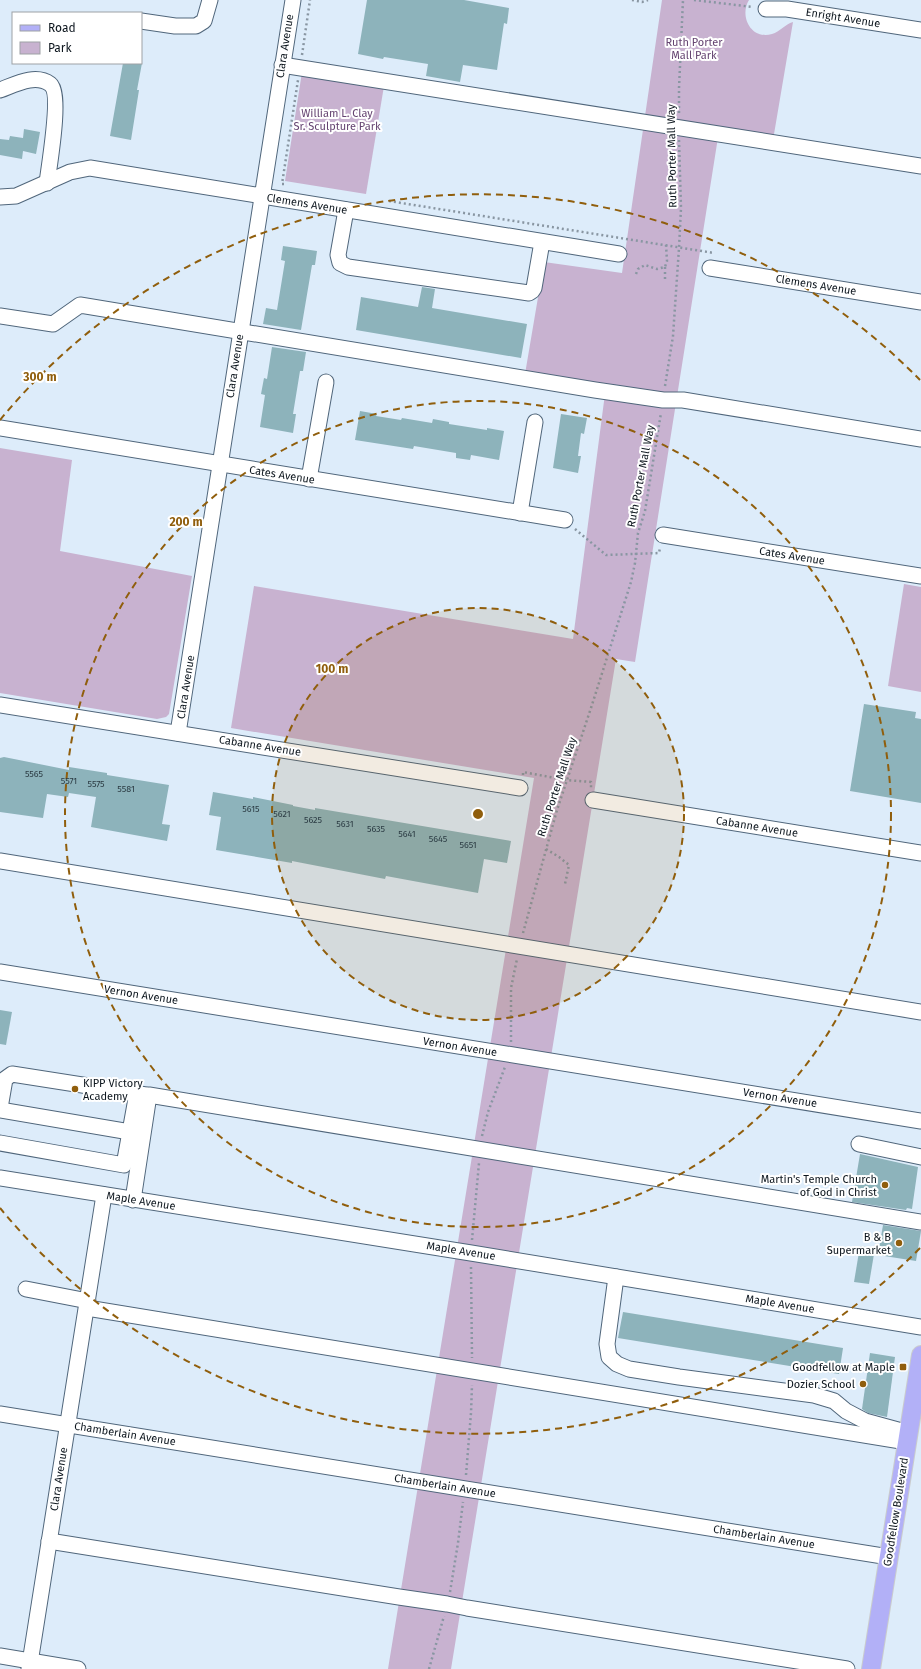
<svg xmlns="http://www.w3.org/2000/svg" width="921" height="1669" viewBox="0 0 921 1669" font-family="'Fira Sans',sans-serif">
  <rect width="100%" height="100%" fill="#ddecfa"/>
  <g fill="#c8b2d0">
    <path d="M662,0H749C739,16 751,40 772,34C780,32 785,24 793,22L773,140L719,131L635,662L616,659L451,1669H388L534,778L231,728L254,586L573,639L606,386L525,374L544,262L622,273Z"/>
    <polygon points="302,72 384,86 366,194 285,181"/>
    <polygon points="0,448 72,460 60,551 192,576 169,714 166,717 157,719 0,693"/>
    <polygon points="904,584 921,587 921,692 888,686"/>
  </g>
  <g fill="#8db3bb">
    <polygon points="367,0 464,0 509,8 507,24 504,23 497,70 463,65 460,82 426,76 428,64 384,57 383,59 358,54"/>
    <polygon points="123,63 142,63 137,90 139,90 131,140 110,136"/>
    <polygon points="24,129 40,132 36,154 23,151 22,159 0,155 0,139 9,140 10,136 23,138"/>
    <polygon points="283,246 317,251 315,265 312,265 301,330 263,324 266,308 277,310 285,261 281,260"/>
    <polygon points="422,287 435,289 432,308 527,324 521,358 356,330 361,297 418,307"/>
    <polygon points="272,347 306,352 303,371 300,371 293,414 296,414 293,433 260,427 265,395 261,394 264,378 267,379"/>
    <polygon points="360,411 377,414 376,416 401,420 402,418 432,423 433,419 449,422 449,424 487,430 487,428 504,431 499,460 471,455 470,460 456,458 456,453 414,446 413,449 355,440"/>
    <polygon points="561,414 587,418 584,434 581,433 578,456 581,456 578,473 553,468"/>
    <polygon points="864,704 916,712 915,718 921,719 921,803 850,791"/>
    <polygon points="4,757 69,770 69,767 107,773 107,775 169,785 162,824 170,825 167,841 91,827 96,797 69,793 68,797 47,794 43,818 0,812 0,758"/>
    <polygon points="213,792 253,799 253,797 293,805 293,806 315,810 315,808 511,841 507,863 484,859 478,893 386,876 385,879 292,861 292,863 216,850 221,817 209,815"/>
    <polygon points="0,1010 12,1012 6,1045 0,1044"/>
    <polygon points="860,1154 918,1167 912,1209 907,1208 906,1210 852,1202"/>
    <polygon points="883,1225 921,1231 916,1261 878,1255"/>
    <polygon points="860,1246 875,1248 869,1284 854,1282"/>
    <polygon points="623,1312 843,1348 839,1374 618,1338"/>
    <polygon points="870,1353 895,1357 887,1417 868,1413 862,1409"/>
  </g>
  <g fill="none" stroke-linecap="round" stroke-linejoin="round">
    <g stroke="#50667b" stroke-width="17">
      <g id="minor">
        <polyline points="766,9 787,9 921,30"/>
        <polyline points="141,21 175,26 196,26 204,21 210,0"/>
        <polyline points="282,65 921,166"/>
        <path d="M0,90C14,85 35,73 50,84C62,93 49,166 47,183"/>
        <polyline points="0,197 16,196 70,172 90,168 619,254"/>
        <polyline points="346,210 338,255 340,263 348,267 529,293 532,291 534,288 542,242"/>
        <polyline points="710,268 921,302"/>
        <polyline points="0,316 53,324 80,305 595,390 663,400 683,400 921,439"/>
        <polyline points="0,428 565,520"/>
        <polyline points="309,479 326,382"/>
        <polyline points="520,513 535,422"/>
        <polyline points="663,535 921,576"/>
        <polyline points="0,705 520,788"/>
        <polyline points="178,733 293,0"/>
        <polyline points="593,800 921,853"/>
        <polyline points="0,861 921,1012"/>
        <polyline points="0,972 921,1121"/>
        <polyline points="0,1108 5,1079 12,1074 146,1095"/>
        <polyline points="0,1110 130,1132"/>
        <polyline points="0,1143 124,1165 137,1093"/>
        <polyline points="859,1144 921,1157"/>
        <polyline points="0,1178 471,1253 921,1327"/>
        <polyline points="133,1200 149,1095 921,1222"/>
        <polyline points="616,1277 607,1344 609,1357 617,1364 629,1369 679,1377 814,1395 834,1401 846,1411 865,1421 909,1433"/>
        <polyline points="26,1289 88,1301"/>
        <polyline points="87,1308 907,1442"/>
        <polyline points="0,1414 889,1557"/>
        <polyline points="49,1541 399,1597 447,1604 467,1608 847,1669"/>
        <polyline points="0,1656 78,1669"/>
        <polyline points="29,1669 104,1195"/>
      </g>
    </g>
    <g stroke="#cacccd" stroke-width="20">
      <polyline id="major" points="871,1669 921,1355"/>
    </g>
    <g stroke="#8996a2" stroke-width="2.5" stroke-dasharray="2 3" stroke-linecap="butt">
      <polyline points="632,0 642,2 648,0"/>
      <polyline points="694,0 753,7"/>
      <polyline points="302,55 310,0"/>
      <polyline points="679,113 679,88 683,0"/>
      <polyline points="284,184 282,184 298,80"/>
      <polyline points="389,201 714,253"/>
      <polyline points="665,267 665,279"/>
      <polyline points="636,274 638,269 645,265 657,269 665,267 667,261 666,245"/>
      <polyline points="665,386 673,336 679,248 681,208 679,140"/>
      <polyline points="575,529 606,555 659,553 660,548"/>
      <polyline points="523,775 523,772 566,780 591,782 591,788"/>
      <polyline points="546,849 559,857 569,865 565,884"/>
      <polyline points="523,933 557,810 591,708 631,582 635,563 638,533 645,511 661,413"/>
      <polyline points="511,1042 511,988 517,959"/>
      <polyline points="482,1136 488,1112 505,1067"/>
      <polyline points="472,1240 479,1163"/>
      <polyline points="471,1267 472,1358"/>
      <polyline points="466,1475 471,1413 472,1385"/>
      <polyline points="450,1592 458,1543 463,1502"/>
      <polyline points="429,1669 444,1616"/>
    </g>
    <use href="#minor" stroke="#fff" stroke-width="15"/>
    <use href="#major" stroke="#b2b0f7" stroke-width="18"/>
  </g>
  <circle cx="478" cy="814" r="206" fill="#905e0c" fill-opacity=".12"/>
  <g fill="none" stroke="#905e0c" stroke-width="2" stroke-dasharray="7 5">
    <circle cx="478" cy="814" r="206"/>
    <circle cx="478" cy="814" r="413"/>
    <path d="M920 1248A619 619 0 0 1 0 1208M0 420A619 619 0 0 1 920 380"/>
  </g>
  <g fill="#905e0c" stroke="#fff" stroke-width="1.5">
    <circle cx="75" cy="1089" r="4"/>
    <circle cx="885" cy="1185" r="4"/>
    <circle cx="899" cy="1243" r="4"/>
    <rect x="899" y="1363" width="8" height="8" rx="2"/>
    <circle cx="863" cy="1384" r="4"/>
  </g>
  <g text-anchor="middle" dominant-baseline="central" stroke-width="4" stroke-linejoin="round" paint-order="stroke">
    <g font-size="9" fill="#2c3c44">
      <text x="34" y="774">5565</text>
      <text x="69" y="781">5571</text>
      <text x="96" y="784">5575</text>
      <text x="126" y="789">5581</text>
      <text x="251" y="809">5615</text>
      <text x="282" y="814">5621</text>
      <text x="313" y="820">5625</text>
      <text x="345" y="824">5631</text>
      <text x="376" y="829">5635</text>
      <text x="407" y="834">5641</text>
      <text x="438" y="839">5645</text>
      <text x="468" y="845">5651</text>
    </g>
    <g font-size="11" fill="#0c151d" stroke="#fff">
      <text transform="translate(843 18) rotate(9)">Enright Avenue</text>
      <text transform="translate(285 46) rotate(-81)">Clara Avenue</text>
      <text transform="translate(672 156) rotate(-91)">Ruth Porter Mall Way</text>
      <text transform="translate(307 204) rotate(9)">Clemens Avenue</text>
      <text transform="translate(816 285) rotate(9)">Clemens Avenue</text>
      <text transform="translate(235 366) rotate(-81)">Clara Avenue</text>
      <text transform="translate(282 475) rotate(9)">Cates Avenue</text>
      <text transform="translate(641 476) rotate(-79)">Ruth Porter Mall Way</text>
      <text transform="translate(792 556) rotate(9)">Cates Avenue</text>
      <text transform="translate(186 687) rotate(-81)">Clara Avenue</text>
      <text transform="translate(260 746) rotate(9)">Cabanne Avenue</text>
      <text transform="translate(557 787) rotate(-72)">Ruth Porter Mall Way</text>
      <text transform="translate(757 827) rotate(9)">Cabanne Avenue</text>
      <text transform="translate(141 995) rotate(9)">Vernon Avenue</text>
      <text transform="translate(460 1047) rotate(9)">Vernon Avenue</text>
      <text transform="translate(780 1098) rotate(9)">Vernon Avenue</text>
      <text transform="translate(141 1201) rotate(9)">Maple Avenue</text>
      <text transform="translate(461 1251) rotate(9)">Maple Avenue</text>
      <text transform="translate(780 1304) rotate(9)">Maple Avenue</text>
      <text transform="translate(125 1434) rotate(9)">Chamberlain Avenue</text>
      <text transform="translate(59 1479) rotate(-81)">Clara Avenue</text>
      <text transform="translate(445 1486) rotate(9)">Chamberlain Avenue</text>
      <text transform="translate(896 1512) rotate(-81)">Goodfellow Boulevard</text>
      <text transform="translate(764 1537) rotate(9)">Chamberlain Avenue</text>
    </g>
    <g font-size="11" fill="#654471" stroke="#fff">
      <text x="694" y="42">Ruth Porter<tspan x="694" dy="13">Mall Park</tspan></text>
      <text x="337" y="113">William L. Clay<tspan x="337" dy="13">Sr. Sculpture Park</tspan></text>
    </g>
    <g font-size="11" fill="#0c151d" stroke="#fff" text-anchor="end">
      <text x="83" y="1083" text-anchor="start">KIPP Victory<tspan x="83" dy="13">Academy</tspan></text>
      <text x="877" y="1179">Martin's Temple Church<tspan x="877" dy="13">of God in Christ</tspan></text>
      <text x="891" y="1237">B &amp; B<tspan x="891" dy="13">Supermarket</tspan></text>
      <text x="895" y="1367">Goodfellow at Maple</text>
      <text x="855" y="1384">Dozier School</text>
    </g>
  </g>
  <circle cx="478" cy="814" r="6" fill="#905e0c" stroke="#fff" stroke-width="2"/>
  <g font-size="12" text-anchor="middle" font-weight="bold" fill="#905e0c" stroke="#fff" stroke-width="4" stroke-linejoin="round" paint-order="stroke">
    <text x="40" y="381">300 m</text>
    <text x="186" y="526">200 m</text>
    <text x="332" y="673">100 m</text>
  </g>
  <rect x="12" y="12" width="130" height="52" fill="#ffffff" stroke="#9ea1a5"/>
  <rect x="20" y="25" width="20" height="6" fill="#b2b0f7" stroke="#9ea1a5"/>
  <text x="48" y="32" font-size="12" fill="#0c151d">Road</text>
  <rect x="20" y="42" width="20" height="12" fill="#c8b2d0" stroke="#9ea1a5"/>
  <text x="48" y="52" font-size="12" fill="#0c151d">Park</text>
</svg>
